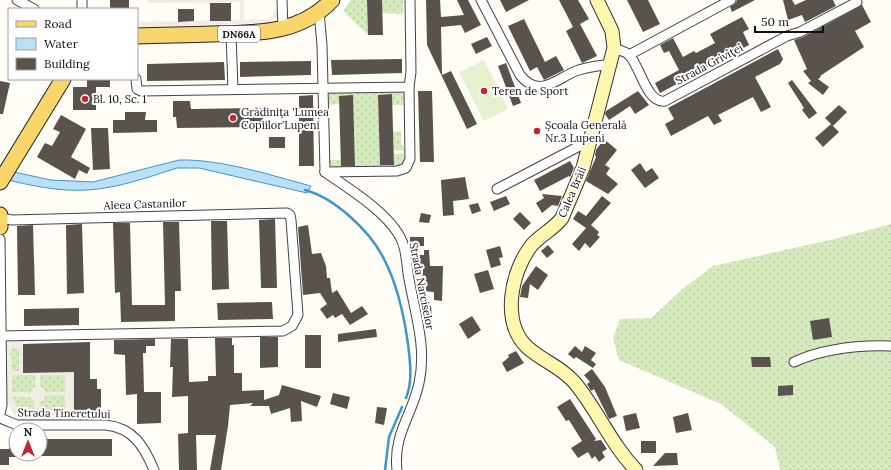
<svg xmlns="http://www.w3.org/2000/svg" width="891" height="470" viewBox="0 0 891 470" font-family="Lora,serif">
  <defs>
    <pattern id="grass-dots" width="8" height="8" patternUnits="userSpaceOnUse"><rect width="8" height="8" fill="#d5ebbd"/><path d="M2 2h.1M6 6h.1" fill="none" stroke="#b6c8a1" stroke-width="1.8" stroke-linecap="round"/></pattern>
  </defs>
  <rect width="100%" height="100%" fill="#fffdf5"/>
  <g fill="url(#grass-dots)">
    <polygon points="351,0 367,0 368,35 343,11"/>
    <polygon points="382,0 403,0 403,14 382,13"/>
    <polygon points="402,91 404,94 405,105 392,105 392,94 378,95 380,165 394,165 394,154 406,154 406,162 401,168 329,168 329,160 341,160 341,166 355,166 353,96 339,96 339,104 327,105 327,94 330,92"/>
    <polygon points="401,131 401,144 406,151 394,150 393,132"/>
    <polygon points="891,224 891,470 780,470 775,447 721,404 619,360 613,338 620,319 651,318 685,287 713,266 839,238"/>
    <polygon points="14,347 19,350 19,370 16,372 11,370 10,350"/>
    <polygon points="65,374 65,392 46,392 40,386 40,375"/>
    <polygon points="12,375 35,375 35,387 30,393 12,392"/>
    <polygon points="46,395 65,395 66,414 40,414 39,402"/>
    <path d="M13,396L30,397L34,402V414C21,414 14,410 13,396Z"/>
  </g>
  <polygon fill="#e6f2cf" points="484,60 508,109 484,121 459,72"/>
  <g fill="#f1ede2" fill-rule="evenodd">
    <polygon points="148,0 244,0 244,20 268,19 273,15 274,9 279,9 279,14 276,18 268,23 137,27 137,22 240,20 240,2 148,3"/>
    <path d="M23,339L24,373L90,371V374H74V412H72V418H82V413H105L108,415L107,420L24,421L15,416L7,402V344L10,340ZM14,347L19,350V370L16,372L11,370L10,350ZM12,375H35V387L30,393L12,392ZM40,375H65V392H46L40,386ZM46,395H65L66,414H40L39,403L44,400ZM13,396L30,397L34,402V414L20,412L14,406Z"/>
  </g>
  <path fill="#b9e0f7" stroke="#3f96cf" d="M179,160C221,159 270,175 311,186L307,193L199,168H177C149,177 118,188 88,190C58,192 28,185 0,178V169L51,180L93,182Z"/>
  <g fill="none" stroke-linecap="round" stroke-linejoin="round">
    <g stroke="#3f96cf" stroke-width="2.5">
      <path d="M305,190C335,198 370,231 384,259C397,284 404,315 408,344C410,361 413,381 406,398"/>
      <polyline points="385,470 389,437 402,407"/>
    </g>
  </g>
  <g fill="#5a524d">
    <rect x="110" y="0" width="19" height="9"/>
    <polygon points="367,0 382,0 383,35 368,35"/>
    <polygon points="426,0 440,0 441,17 464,15 457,0 468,0 481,25 465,33 461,25 441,27 442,75 451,71 477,124 467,129 427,45"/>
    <polygon points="500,0 529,0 506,12"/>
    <polygon points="559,0 578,0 589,19 580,24 597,56 582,63 566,31 573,27"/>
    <polygon points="627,0 648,0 660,24 643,32"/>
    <polygon points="737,0 755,0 732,12 730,7 736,3"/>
    <polygon points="783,0 792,0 795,5 806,0 833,0 836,6 805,22 802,15 788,20"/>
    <rect x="210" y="3" width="21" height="18"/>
    <polygon points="862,5 871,22 855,31 864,47 820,76 821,77 818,79 829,87 823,95 808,83 811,81 803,71 807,69 794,40 803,37"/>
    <polygon points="178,9 194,9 194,21 178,22"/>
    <polygon points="742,17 749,29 743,32 749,45 660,93 655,83 679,70 669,51 664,53 660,45 673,38 683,57 694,51 696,53 715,43 710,34"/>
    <polygon points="524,19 545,62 556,56 564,70 544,80 537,67 530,71 508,26"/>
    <polygon points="487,37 492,46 476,54 471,44"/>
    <polygon points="778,49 783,59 780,64 755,77 771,107 761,112 753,97 718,115 722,121 714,125 708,116 671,136 665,124 674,119 668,108"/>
    <polygon points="402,59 402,73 332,75 331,60"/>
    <polygon points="311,61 311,75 240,77 240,62"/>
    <polygon points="224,62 225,80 147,81 147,64"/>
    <polygon points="506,63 521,103 513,106 498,66"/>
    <polygon points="87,79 110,79 110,87 96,87 96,110 73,110 73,87 87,87"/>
    <polygon points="792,80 817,113 809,119 802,110 804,108 788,83"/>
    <polygon points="0,81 10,83 3,114 0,114"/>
    <polygon points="418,91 432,91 434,162 420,162"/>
    <polygon points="638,91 649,105 635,114 630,106 609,120 605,114 606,111"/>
    <polygon points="392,94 394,165 380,165 378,95"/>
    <polygon points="313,95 314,166 299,166 299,96"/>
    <polygon points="353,95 355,166 341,166 339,96"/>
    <polygon points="173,101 190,101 191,109 263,108 263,127 177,128 176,117 173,117"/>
    <polygon points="839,105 847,112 833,126 825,118"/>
    <polygon points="125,112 146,112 145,120 157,120 157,132 113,133 113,120 125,120"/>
    <polygon points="61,115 86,129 71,157 90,168 87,174 79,170 75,179 37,157 45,143 52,146 60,132 53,129"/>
    <polygon points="831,124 839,132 823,147 815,138"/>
    <polygon points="91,128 108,128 110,169 93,170"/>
    <rect x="269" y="137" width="16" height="11"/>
    <polygon points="604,139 617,150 605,165 610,168 606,174 618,184 608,194 586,181 596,157 595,155 596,150"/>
    <polygon points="570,161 574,168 570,177 569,176 540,191 534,180"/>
    <polygon points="640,163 646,172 652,168 659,178 645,188 631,170"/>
    <polygon points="465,177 469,199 453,201 454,215 443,216 441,180"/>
    <polygon points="542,194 562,196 558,206 552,205 542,213 536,203 544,198"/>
    <polygon points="506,196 510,204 494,211 490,202"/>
    <polygon points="602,196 611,203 591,225 599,232 597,235 600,237 590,248 585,243 579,251 572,244 586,228 573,219 578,211 586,216"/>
    <polygon points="478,203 481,211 472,214 469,205"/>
    <polygon points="520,212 531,223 524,230 513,219"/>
    <polygon points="421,213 431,215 429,223 419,222"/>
    <polygon points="275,219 277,288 261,288 259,220"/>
    <polygon points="211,221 227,221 229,289 212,290"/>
    <polygon points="163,222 179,222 181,291 175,291 175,321 121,322 120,292 115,293 113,223 130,223 132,305 165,305"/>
    <polygon points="82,224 84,293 67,294 66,225"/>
    <polygon points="33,225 35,295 18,295 17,226"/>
    <polygon points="308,225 312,254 321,253 326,266 327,278 330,278 332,293 337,290 351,313 362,306 368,314 350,325 342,314 335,318 333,315 327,319 320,309 327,304 320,293 303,295 298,227"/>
    <rect x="410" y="237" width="14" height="9"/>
    <polygon points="548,245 554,252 547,258 541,251"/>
    <polygon points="500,246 503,257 499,258 501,265 491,268 486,250"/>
    <polygon points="424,250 429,250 430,266 443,266 442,301 434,300 434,292 422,291 423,268 419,268 418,255 424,255"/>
    <polygon points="536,266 548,275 538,290 530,284 528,298 520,297 522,286"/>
    <polygon points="488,270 494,289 480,293 474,274"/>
    <polygon points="272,302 273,319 218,320 217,303"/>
    <polygon points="431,306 432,318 424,319 422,307"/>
    <polygon points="79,308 79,325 24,326 24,309"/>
    <polygon points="472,316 481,330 468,339 459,324"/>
    <polygon points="829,318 832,337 813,340 810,321"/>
    <polygon points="376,329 377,337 338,342 338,334"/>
    <rect x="305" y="335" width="16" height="33"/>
    <polygon points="260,337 278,337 278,367 260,368"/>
    <polygon points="215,338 232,338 232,345 234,345 234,373 242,373 242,391 264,390 264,400 279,395 282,385 321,396 317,407 301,401 302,421 291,422 290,408 271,414 269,406 250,406 253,403 230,405 228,426 221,470 210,470 216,435 196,435 197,470 179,470 178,434 188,433 188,396 172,397 173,367 170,367 171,339 188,339 189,382 208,381 208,376 216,376"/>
    <polygon points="155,339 155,346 146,346 146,353 143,353 144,392 161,392 161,423 137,424 137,394 126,395 125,355 114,354 114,340"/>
    <polygon points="90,342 90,379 97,379 97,389 101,389 101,413 82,413 83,418 74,418 74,372 23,373 23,344"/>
    <polygon points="575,346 582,352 585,346 596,353 591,360 596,364 593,368 576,357 574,359 568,354"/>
    <polygon points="516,351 524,363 507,372 502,363 509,357 508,355"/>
    <polygon points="751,357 770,357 771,367 752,367"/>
    <polygon points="592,369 605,387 617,416 609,419 594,389 591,391 587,384 590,382 584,375"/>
    <polygon points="793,385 793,395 778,396 778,386"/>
    <polygon points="333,393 350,397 347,409 330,404"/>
    <polygon points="570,399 596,439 594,441 601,440 607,449 602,452 605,457 599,462 595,456 592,459 588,452 578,458 571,448 582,441 569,420 566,421 557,407"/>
    <polygon points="377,407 387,408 384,425 375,423"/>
    <polygon points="636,413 640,428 626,431 623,416"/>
    <polygon points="688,413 692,430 676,433 673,417"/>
    <polygon points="9,439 16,439 16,457 9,457 9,465 0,465 0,449 9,449"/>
    <rect x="40" y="439" width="72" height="17"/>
    <rect x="641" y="441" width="15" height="12"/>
    <polygon points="665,453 677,453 678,465 653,466"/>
  </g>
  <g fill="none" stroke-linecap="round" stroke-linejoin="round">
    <g stroke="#444" stroke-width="11">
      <g id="street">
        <polyline points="17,0 34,9"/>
        <polyline points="82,0 82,9"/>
        <polyline points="282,0 283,29"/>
        <path d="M481,0L520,75C539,99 556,79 576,71C586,67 599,66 610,64"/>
        <polyline points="319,12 322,45 325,172"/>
        <polyline points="231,34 233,89"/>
        <path d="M614,48C618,50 624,51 628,54C640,64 646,104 665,101L787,36L800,32L857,2"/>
        <polyline points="629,55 731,0"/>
        <polyline points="136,79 137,89 141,91 409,87 411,72 410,0"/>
        <path d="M325,172C349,189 384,210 399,235C407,248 406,264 409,279C415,313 427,348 419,383C412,416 393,434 397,470"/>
        <polyline points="325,172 397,171 406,168 410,159 409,87"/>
        <polyline points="497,189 591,140"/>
        <polyline points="0,239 2,405 0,414"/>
        <polyline points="0,336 283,331 292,326 298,315 291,220 290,215 287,213 12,220 1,218"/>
        <path d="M794,362C825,348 858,345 891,346"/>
        <path d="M0,418L17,425H106C133,428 144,446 154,470"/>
      </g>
    </g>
    <g stroke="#333" stroke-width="15">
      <path id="secondary" d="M597,0L612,31L614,48L583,168L562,218C554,229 540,235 531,246C511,272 501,322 527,347C542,361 562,367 575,383C598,411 611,444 636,470"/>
    </g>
    <g stroke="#222" stroke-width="17">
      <g id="primary">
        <path d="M137,36C162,35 186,35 211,34C255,33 299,35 332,0"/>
        <polyline points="0,182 63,79"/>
        <polyline points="0,215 0,227"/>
      </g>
    </g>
    <use href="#street" stroke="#fff" stroke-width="9"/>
    <use href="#secondary" stroke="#fff6b0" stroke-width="13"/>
    <use href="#primary" stroke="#f9d66b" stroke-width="15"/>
  </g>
  <g fill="#c4262e" stroke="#fff" stroke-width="1.5">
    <circle cx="484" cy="91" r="4"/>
    <circle cx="85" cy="99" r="4"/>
    <circle cx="233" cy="118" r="4"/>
    <circle cx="537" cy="131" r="4"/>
  </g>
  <g text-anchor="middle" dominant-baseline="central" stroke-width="4" stroke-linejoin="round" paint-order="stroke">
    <rect fill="#fff" stroke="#585858" stroke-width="1" x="218" y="26" width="42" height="16" rx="3"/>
    <g font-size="10" font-weight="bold" fill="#111">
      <text x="239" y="34">DN66A</text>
    </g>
    <g font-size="11" fill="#111" stroke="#fff">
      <text transform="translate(709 64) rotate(-28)">Strada Griviţei</text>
      <text transform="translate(572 192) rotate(-67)">Calea Brăii</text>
      <text transform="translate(145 204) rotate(-2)">Aleea Castanilor</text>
      <text transform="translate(422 286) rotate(79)">Strada Narciselor</text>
      <text transform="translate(64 413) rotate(1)">Strada Tineretului</text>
    </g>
    <g font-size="11" fill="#111" stroke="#fff" text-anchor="start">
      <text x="492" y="91">Teren de Sport</text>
      <text x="93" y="99">Bl. 10, Sc. 1</text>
      <text x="241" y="112">Grădinița 'Lumea<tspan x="241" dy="13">Copiilor'Lupeni</tspan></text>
      <text x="545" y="125">Școala Generală<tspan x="545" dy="13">Nr.3 Lupeni</tspan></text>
    </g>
  </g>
  <rect x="8" y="8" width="130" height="72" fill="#ffffff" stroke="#a0a0a0"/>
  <rect x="16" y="21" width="20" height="6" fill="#f9d66b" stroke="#a0a0a0"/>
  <text x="44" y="28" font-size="12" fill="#111111">Road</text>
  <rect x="16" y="38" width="20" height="12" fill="#b9e0f7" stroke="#a0a0a0"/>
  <text x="44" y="48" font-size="12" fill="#111111">Water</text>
  <rect x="16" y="58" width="20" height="12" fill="#5a524d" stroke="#a0a0a0"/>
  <text x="44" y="68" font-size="12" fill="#111111">Building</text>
  <g transform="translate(28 442)"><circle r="19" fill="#ffffff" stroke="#a0a0a0"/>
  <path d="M0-3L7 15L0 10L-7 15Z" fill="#c4262e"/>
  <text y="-6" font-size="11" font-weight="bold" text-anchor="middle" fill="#111111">N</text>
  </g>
  <path d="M755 26v6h68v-6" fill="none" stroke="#111111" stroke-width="2"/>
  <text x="761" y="26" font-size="12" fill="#111111" stroke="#ffffff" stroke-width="3" paint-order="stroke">50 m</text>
</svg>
